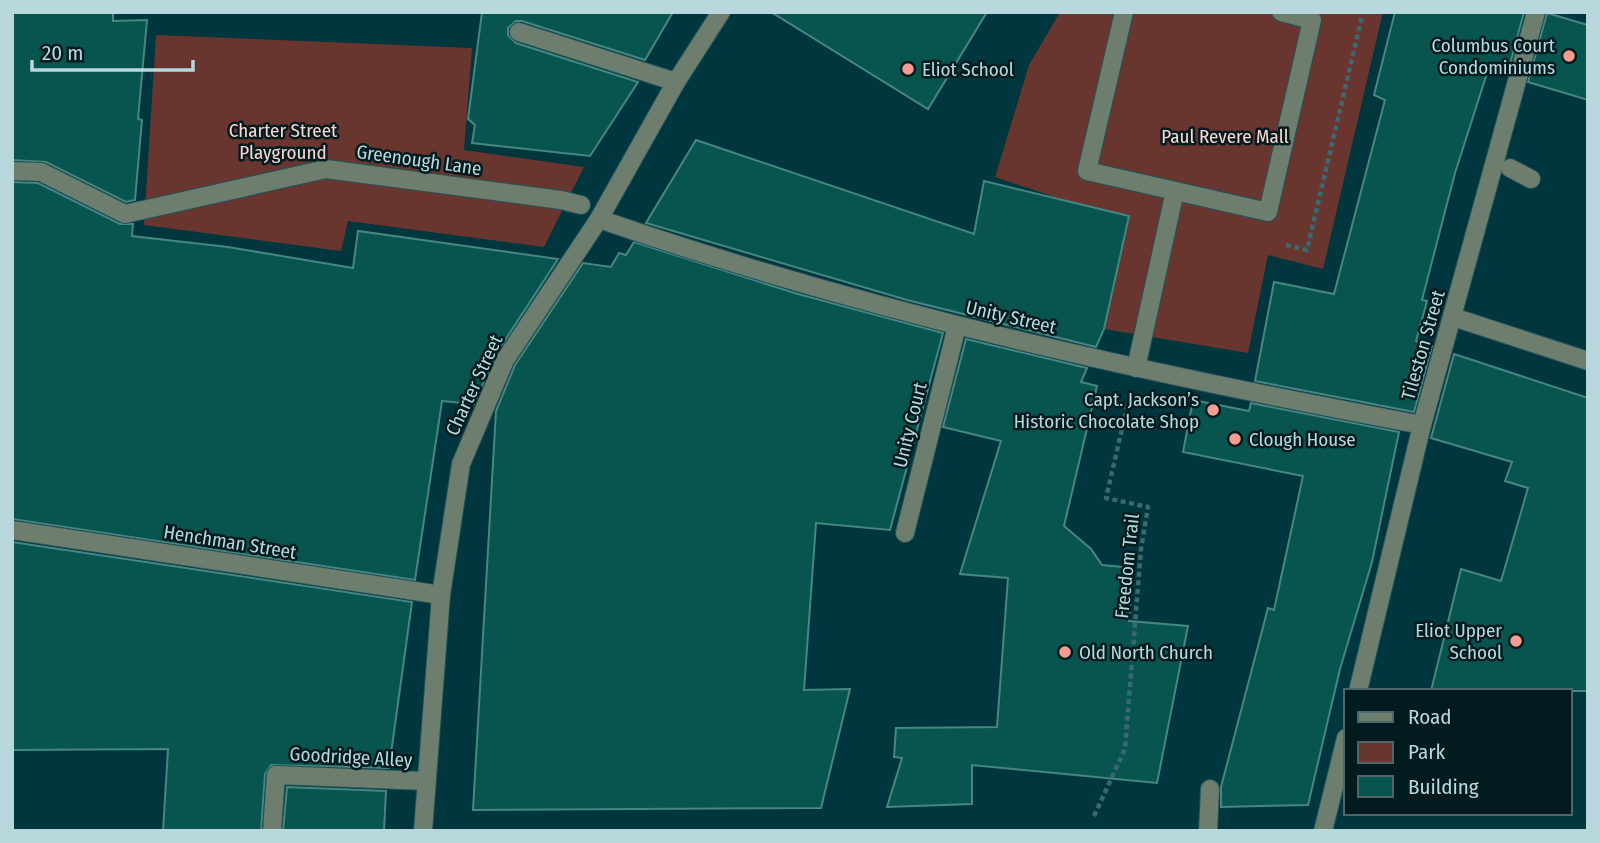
<svg xmlns="http://www.w3.org/2000/svg" width="1600" height="843" viewBox="0 0 1600 843" font-family="'Fira Sans Condensed',sans-serif">
  <rect width="100%" height="100%" fill="#00363d"/>
  <g fill="#69352f">
    <polygon points="1060,12 1383,12 1323,269 1268,255 1248,353 1104,329 1129,216 1079,205 995,177 1029,65"/>
    <polygon points="156,35 472,48 464,150 584,167 544,247 348,221 341,251 144,225"/>
  </g>
  <g fill="#085550" stroke="#468781" stroke-width="2">
    <polygon points="12,12 113,12 113,21 147,20 138,119 142,120 135,200 126,202 46,162 12,160"/>
    <polygon points="482,12 673,12 645,60 522,21 516,21 508,28 508,35 516,43 638,82 590,156 472,143 475,125 468,119"/>
    <polygon points="771,12 987,12 928,109"/>
    <polygon points="1395,12 1524,12 1507,75 1488,70 1455,173 1422,300 1427,301 1416,341 1432,346 1414,412 1255,381 1274,282 1334,294 1385,100 1374,95"/>
    <polygon points="1547,13 1588,25 1588,100 1528,82"/>
    <polygon points="696,140 974,234 984,181 1129,216 1104,329 1096,347 907,300 646,223"/>
    <polygon points="12,182 38,183 120,224 133,224 132,236 228,247 353,268 358,231 558,259 496,354 474,404 442,401 415,580 12,519"/>
    <polygon points="634,242 798,294 943,333 890,530 816,523 804,690 850,689 821,808 473,810 496,411 515,365 583,263 611,267 619,253 626,255"/>
    <polygon points="966,339 1087,368 1081,382 1097,386 1064,526 1091,549 1102,565 1133,568 1129,621 1188,626 1157,783 972,765 972,804 887,807 902,758 894,757 896,728 997,727 1008,578 960,574 1001,441 943,427"/>
    <polygon points="1454,354 1588,398 1588,691 1431,691 1461,569 1501,581 1528,488 1505,481 1512,462 1431,438"/>
    <polygon points="1193,400 1249,411 1251,403 1399,432 1372,562 1340,669 1308,805 1221,807 1221,787 1268,608 1274,610 1303,476 1183,452"/>
    <polygon points="12,542 412,602 389,768 271,765 265,774 261,831 163,831 168,749 12,750"/>
    <polygon points="287,787 386,791 384,831 283,831"/>
  </g>
  <g fill="none" stroke-linecap="round" stroke-linejoin="round">
    <g stroke="#21535a" stroke-width="20">
      <g id="minor">
        <polyline points="1124,12 1087,171 1268,212 1312,20 1281,12"/>
        <polyline points="519,32 676,82"/>
        <polyline points="1510,168 1531,179"/>
        <polyline points="12,171 41,172 125,214 326,169 561,200 581,205"/>
        <path d="M599,219C867,312 1143,373 1422,425"/>
        <polyline points="1453,317 1588,361"/>
        <polyline points="1136,368 1175,191"/>
        <polyline points="12,530 441,595"/>
        <polyline points="905,533 957,326"/>
        <polyline points="1358,691 1422,425 1536,12"/>
        <polyline points="272,831 276,775 425,781"/>
        <polyline points="423,831 441,595 461,464 505,360 599,219 676,82 721,12"/>
        <polyline points="1208,831 1210,789"/>
        <polyline points="1323,831 1346,738"/>
      </g>
    </g>
    <g stroke="#3a696f" stroke-width="4.5" stroke-dasharray="5 3.5" stroke-linecap="butt">
      <polyline points="1286,245 1307,250 1363,12"/>
      <polyline points="1094,816 1125,749 1141,549 1148,507 1106,498 1128,403"/>
    </g>
    <use href="#minor" stroke="#6d7d6e" stroke-width="18"/>
  </g>
  <g fill="#f59c91" stroke="#011b1f" stroke-width="2.5">
    <circle cx="1569" cy="56" r="7"/>
    <circle cx="908" cy="69" r="7"/>
    <circle cx="1213" cy="410" r="7"/>
    <circle cx="1235" cy="439" r="7"/>
    <circle cx="1516" cy="641" r="7"/>
    <circle cx="1065" cy="652" r="7"/>
  </g>
  <g text-anchor="middle" dominant-baseline="central" stroke-width="5" stroke-linejoin="round" paint-order="stroke">
    <g font-size="19" fill="#b9d8dd" stroke="#011b1f" text-anchor="end">
      <text x="1555" y="45">Columbus Court<tspan x="1555" dy="22">Condominiums</tspan></text>
      <text x="922" y="69" text-anchor="start">Eliot School</text>
      <text x="1199" y="399">Capt. Jackson’s<tspan x="1199" dy="22">Historic Chocolate Shop</tspan></text>
      <text x="1249" y="439" text-anchor="start">Clough House</text>
      <text x="1502" y="630">Eliot Upper<tspan x="1502" dy="22">School</tspan></text>
      <text x="1079" y="652" text-anchor="start">Old North Church</text>
    </g>
    <g font-size="19" fill="#fed5cf" stroke="#011b1f">
      <text x="283" y="130">Charter Street<tspan x="283" dy="22">Playground</tspan></text>
      <text x="1225" y="136">Paul Revere Mall</text>
    </g>
    <g font-size="19" fill="#b9d8dd" stroke="#011b1f">
      <text transform="translate(419 160) rotate(8)">Greenough Lane</text>
      <text transform="translate(1011 317) rotate(13)">Unity Street</text>
      <text transform="translate(1423 345) rotate(-74)">Tileston Street</text>
      <text transform="translate(474 385) rotate(-65)">Charter Street</text>
      <text transform="translate(910 425) rotate(-76)">Unity Court</text>
      <text transform="translate(230 542) rotate(9)">Henchman Street</text>
      <text transform="translate(1127 566) rotate(-84)">Freedom Trail</text>
      <text transform="translate(351 757) rotate(3)">Goodridge Alley</text>
    </g>
  </g>
  <rect width="1600" height="843" fill="none" stroke="#b9d8dd" stroke-width="28"/>
  <rect x="1344" y="689" width="228" height="126" fill="#011b1f" stroke="#4b676b" stroke-width="2"/>
  <rect x="1358" y="712" width="35" height="10" fill="#6d7d6e" stroke="#4b676b" stroke-width="2"/>
  <text x="1408" y="724" font-size="21" fill="#b9d8dd">Road</text>
  <rect x="1358" y="742" width="35" height="21" fill="#69352f" stroke="#4b676b" stroke-width="2"/>
  <text x="1408" y="759" font-size="21" fill="#b9d8dd">Park</text>
  <rect x="1358" y="776" width="35" height="21" fill="#085550" stroke="#4b676b" stroke-width="2"/>
  <text x="1408" y="794" font-size="21" fill="#b9d8dd">Building</text>
  <path d="M32 60v10h161v-10" fill="none" stroke="#b9d8dd" stroke-width="3.5"/>
  <text x="42" y="60" font-size="21" fill="#b9d8dd" stroke="#011b1f" stroke-width="5" paint-order="stroke">20 m</text>
</svg>
